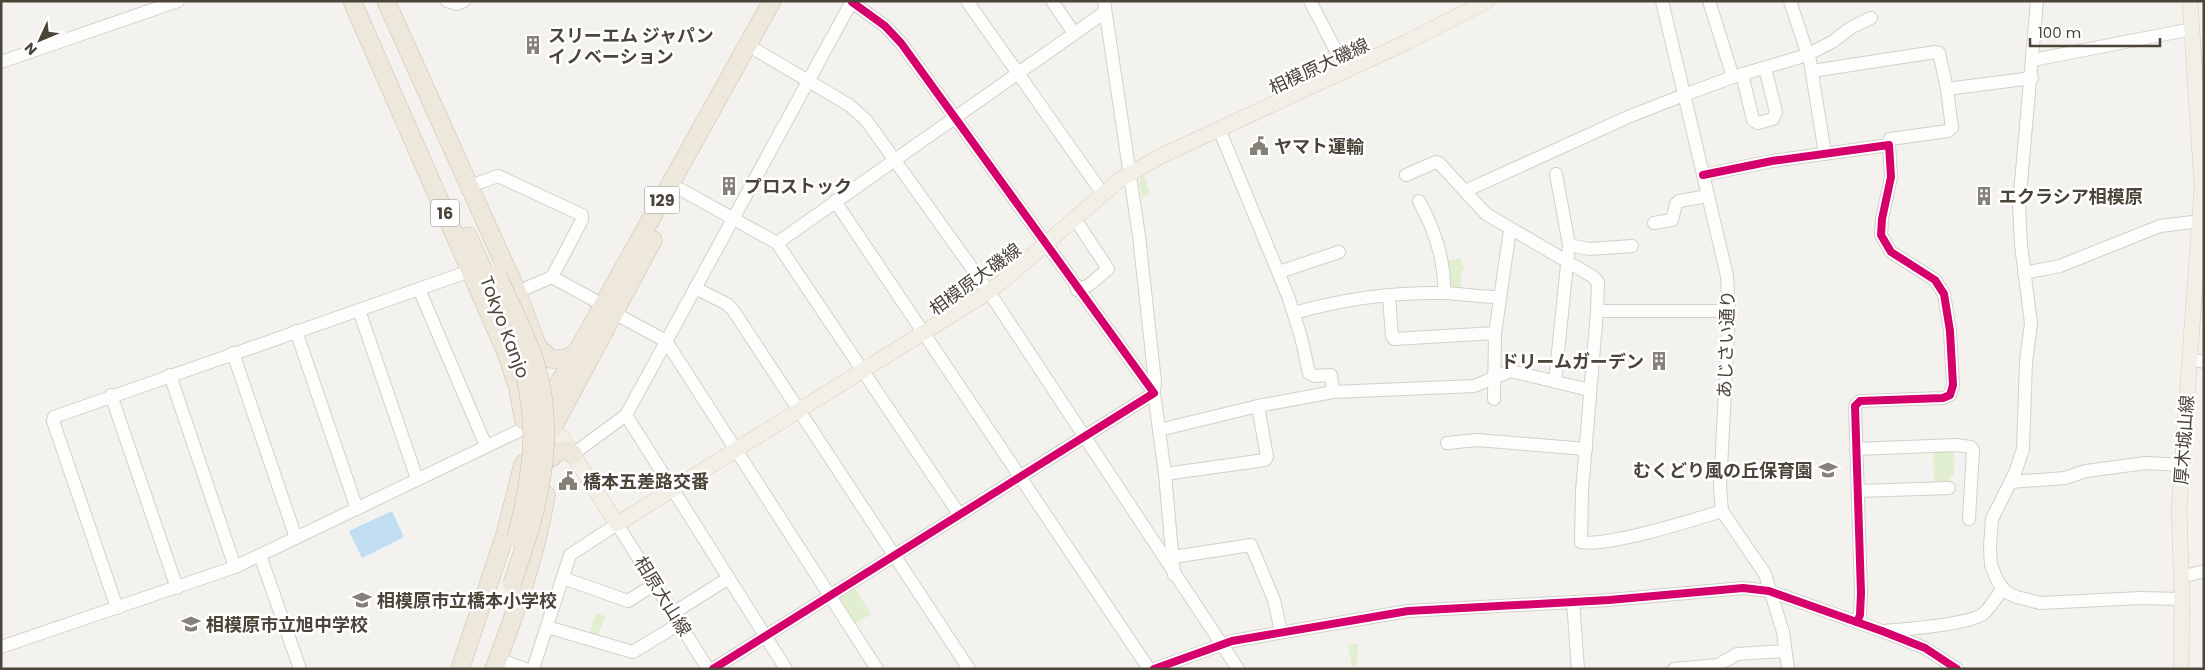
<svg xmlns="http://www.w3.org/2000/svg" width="2205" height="670" viewBox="0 0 2205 670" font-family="Poppins,'Noto Sans JP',sans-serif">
  <rect width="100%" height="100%" fill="#f4f2ee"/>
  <g fill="#e1eecf">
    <polygon points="1144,175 1150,193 1142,198 1139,181"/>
    <polygon points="1461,258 1464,270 1461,271 1461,291 1450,290 1444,261"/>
    <polygon points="1955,445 1954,474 1949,479 1949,488 1934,482 1933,450"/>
    <polygon points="855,588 871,614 854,624 838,599"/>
    <polygon points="596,613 605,616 597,638 589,635"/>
    <polygon points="1358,644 1357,665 1352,666 1348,645"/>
  </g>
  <polygon fill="#c0ddf1" points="392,511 404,537 362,558 349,531"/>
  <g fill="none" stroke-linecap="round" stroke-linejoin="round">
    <g stroke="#d2d0cb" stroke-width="14">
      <g id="minor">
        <polyline points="447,1 457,4 464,1"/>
        <polyline points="967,1 1103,194"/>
        <polyline points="1052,1 1074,33"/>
        <polyline points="1104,1 1139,236 1155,382 1154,393 1165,474 1174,575"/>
        <polyline points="1310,1 1346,70"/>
        <polyline points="1662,1 1727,276 1729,311 1720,488 1722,511 1765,574 1783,632 1788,669"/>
        <polyline points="1709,1 1733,77"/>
        <polyline points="1790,1 1810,61 1825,154"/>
        <polyline points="2037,1 2019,205 2021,245 2031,323 2026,362 2023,449 2015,473 1992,519 1990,547 1991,565 1998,582 2006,592 2017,597 2040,603 2141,598 2182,599"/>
        <polyline points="756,50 849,105 866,120 989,292 1238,669"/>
        <polyline points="2033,60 2192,29"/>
        <polyline points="1,62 178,1"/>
        <polyline points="1812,71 1935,52 1939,53 1947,89 1952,128 1948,131 1890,139 1889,145"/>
        <polyline points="1742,74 1753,120 1758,123 1773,119 1776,112 1765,68"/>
        <polyline points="1947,89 2032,78"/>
        <polyline points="1219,129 1288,296 1301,337 1309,373 1315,376 1331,375 1333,392"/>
        <path d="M1406,175L1436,162L1439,163L1486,214L1592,276L1598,282L1597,311L1582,491L1581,542C1608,547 1693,520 1722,511"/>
        <polyline points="1703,175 1772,161 1889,145 1891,177 1882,219 1881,235 1891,252 1935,280 1944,294 1950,331 1953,385 1950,395 1943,398 1860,401 1855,406 1861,593 1860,615 1857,622"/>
        <polyline points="470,186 498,176 582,215 582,220 552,277"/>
        <polyline points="680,189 777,243 959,514"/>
        <polyline points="1465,191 1628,117 1684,95 1733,77 1807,55 1832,42 1852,27 1871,18"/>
        <polyline points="835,201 1149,669"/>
        <path d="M1419,201C1435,230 1445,260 1444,293"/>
        <polyline points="1075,219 1108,269 1089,285 1077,290"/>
        <polyline points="1654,223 1672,220 1676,204 1679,201 1708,196"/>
        <polyline points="777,243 1105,12"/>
        <polyline points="1569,245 1589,249 1632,246"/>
        <polyline points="1279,272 1339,252"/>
        <polyline points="2024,273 2060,266 2160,226 2201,221"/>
        <polyline points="695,288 727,304 733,310 969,669"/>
        <polyline points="419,289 486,446"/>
        <polyline points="517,292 552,277 603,305"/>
        <polyline points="1389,297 1392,336 1394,339 1495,333"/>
        <polyline points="359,310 417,479"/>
        <polyline points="1597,311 1729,311"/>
        <polyline points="614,313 666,341 877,669"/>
        <path d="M1294,313C1342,299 1396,292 1446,293C1464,294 1481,297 1499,297"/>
        <polyline points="296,331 357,509"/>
        <polyline points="233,353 296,538"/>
        <polyline points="2191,359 2204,362"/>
        <polyline points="170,375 235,567"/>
        <polyline points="1555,382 1569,245 1556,174"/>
        <polyline points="111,395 177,588"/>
        <polyline points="1494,399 1495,333 1510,230"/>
        <polyline points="626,415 786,669"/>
        <polyline points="1159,430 1258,406 1333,392 1474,386 1511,371 1589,390"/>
        <polyline points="1447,443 1477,440 1586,449"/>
        <polyline points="1856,449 1955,445 1971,447 1973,450 1969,519"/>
        <polyline points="573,454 626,415 852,1"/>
        <polyline points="1165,474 1265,460 1267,457 1258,406"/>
        <polyline points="2010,482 2065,478 2086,471 2146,463 2182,465"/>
        <polyline points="1858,491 1949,488"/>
        <polyline points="260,555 300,669"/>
        <polyline points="1173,557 1251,545 1274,600 1281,632"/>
        <polyline points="2181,577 2204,571"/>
        <polyline points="563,578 628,601 655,584"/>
        <polyline points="1573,602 1578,669"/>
        <polyline points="117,608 53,421 54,417 470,271"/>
        <polyline points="673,613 729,578"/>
        <polyline points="547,627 633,652 679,624"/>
        <path d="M1885,631C1905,629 1970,625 1984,613C1991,607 1997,596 2003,588"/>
        <polyline points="1,647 235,567 525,428"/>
        <polyline points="498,659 525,669"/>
        <polyline points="533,669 570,555 617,524 708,669"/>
        <polyline points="713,669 1154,393 901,43 885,26 852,2"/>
        <polyline points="1154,669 1232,641 1408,611 1609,600 1743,588 1769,591 1882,631 1925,648 1957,669"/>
        <polyline points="1674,669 1718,665 1737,654 1785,651"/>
      </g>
    </g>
    <g stroke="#d6cebb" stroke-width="16">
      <g id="major">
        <polyline points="542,427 552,429 563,439 617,524 982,296 1003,281 1118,181 1159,157 1407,42 1487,1"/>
        <polyline points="2181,669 2182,599 2179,508 2202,187 2190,1"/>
      </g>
    </g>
    <g stroke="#ccbfa9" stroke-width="19">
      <g id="highway">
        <polyline points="352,1 506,352 518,388 524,421"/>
        <polyline points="386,1 517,292 539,351"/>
        <polyline points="468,236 487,279"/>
        <polyline points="538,347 551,359 566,359 577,352"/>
        <polyline points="537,416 547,404 577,352 772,1"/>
        <polyline points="552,429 653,240"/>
        <path d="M551,458C558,451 565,447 573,454"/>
        <polyline points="460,669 505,535 523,464"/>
        <path d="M494,669C516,612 536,555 546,495"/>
      </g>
    </g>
    <use href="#minor" stroke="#fdfdfc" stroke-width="12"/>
    <use href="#major" stroke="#f2efe6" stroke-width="15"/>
    <use href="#highway" stroke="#ede8db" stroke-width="18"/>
    <g stroke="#ccbfa9" stroke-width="19" stroke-linecap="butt">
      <g id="highway-bridge">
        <path d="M497,275C510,304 525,332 535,362C559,439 537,511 512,584"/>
        <path d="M513,338C541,408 535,467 516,538"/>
      </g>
    </g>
    <use href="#highway-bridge" stroke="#ede8db" stroke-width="18"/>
    <g stroke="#fff" stroke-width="11">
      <g id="cycleway">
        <polyline points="1703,175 1772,161 1889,145 1891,177 1882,219 1881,235 1891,252 1935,280 1944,294 1950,331 1953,385 1950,395 1943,398 1860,401 1855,406 1861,593 1860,615 1857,622"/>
        <polyline points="713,669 1154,393 901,43 885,26 852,2"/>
        <polyline points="1154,669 1232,641 1408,611 1609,600 1743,588 1769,591 1882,631 1925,648 1957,669"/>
      </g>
    </g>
    <use href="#cycleway" stroke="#d6006c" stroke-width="8"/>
  </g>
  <defs>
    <g id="building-bare" transform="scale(1.5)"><path d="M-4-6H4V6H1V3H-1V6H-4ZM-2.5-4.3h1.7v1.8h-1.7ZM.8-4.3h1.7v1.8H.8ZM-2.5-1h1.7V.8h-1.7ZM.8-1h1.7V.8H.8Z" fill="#868178" stroke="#fff" stroke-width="2.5" paint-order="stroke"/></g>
    <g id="civic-bare" transform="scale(1.5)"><path d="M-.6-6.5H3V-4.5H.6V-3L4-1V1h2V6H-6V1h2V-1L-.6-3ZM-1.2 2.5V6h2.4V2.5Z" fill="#868178" stroke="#fff" stroke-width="2.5" paint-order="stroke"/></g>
    <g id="school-bare" transform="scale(1.5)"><path d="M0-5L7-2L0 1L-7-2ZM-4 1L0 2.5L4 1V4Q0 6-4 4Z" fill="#868178" stroke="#fff" stroke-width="2.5" paint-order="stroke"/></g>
  </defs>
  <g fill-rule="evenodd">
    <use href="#building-bare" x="533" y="45"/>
    <use href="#civic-bare" x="1259" y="146"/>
    <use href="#building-bare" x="729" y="186"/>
    <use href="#building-bare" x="1984" y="196"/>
    <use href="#building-bare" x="1659" y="361"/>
    <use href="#school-bare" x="1828" y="470"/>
    <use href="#civic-bare" x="568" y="481"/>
    <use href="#school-bare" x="362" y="600"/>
    <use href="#school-bare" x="191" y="624"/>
  </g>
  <g text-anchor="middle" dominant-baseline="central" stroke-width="5" stroke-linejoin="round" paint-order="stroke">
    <g fill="#fff" stroke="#817c74" stroke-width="1">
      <rect x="644.5" y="186.5" width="35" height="27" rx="4"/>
      <rect x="431" y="199.5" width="28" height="27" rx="4"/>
    </g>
    <g font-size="16" font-weight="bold" fill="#4b4439">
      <text x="662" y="200">129</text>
      <text x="445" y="213">16</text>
    </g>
    <g font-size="18" font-weight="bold" fill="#4b4439" stroke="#fff" text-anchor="start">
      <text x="548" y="35">スリーエム ジャパン<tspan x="548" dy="21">イノベーション</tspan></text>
      <text x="1274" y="146">ヤマト運輸</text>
      <text x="744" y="186">プロストック</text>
      <text x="1999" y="196">エクラシア相模原</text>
      <text x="1644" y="361" text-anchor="end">ドリームガーデン</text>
      <text x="1813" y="470" text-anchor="end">むくどり風の丘保育園</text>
      <text x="583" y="481">橋本五差路交番</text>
      <text x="377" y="600">相模原市立橋本小学校</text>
      <text x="206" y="624">相模原市立旭中学校</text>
    </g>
    <g font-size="18" fill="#4b4439" stroke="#fff">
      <text transform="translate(1319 66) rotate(-25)">相模原大磯線</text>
      <text transform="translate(975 279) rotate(-36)">相模原大磯線</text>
      <text transform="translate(505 327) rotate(69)">Tokyo Kanjo</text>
      <text transform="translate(1726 344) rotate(-88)">あじさい通り</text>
      <text transform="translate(2184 440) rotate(-86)">厚木城山線</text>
      <text transform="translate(663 596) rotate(58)">相原大山線</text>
    </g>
  </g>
  <rect width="2205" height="670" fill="none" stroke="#4b4439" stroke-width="5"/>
  <g transform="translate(40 40) rotate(226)" stroke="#ffffff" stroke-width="4" paint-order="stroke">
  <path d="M0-4L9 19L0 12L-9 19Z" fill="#4b4439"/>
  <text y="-8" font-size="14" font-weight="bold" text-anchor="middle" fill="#4b4439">N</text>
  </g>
  <path d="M2030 38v8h130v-8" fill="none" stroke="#4b4439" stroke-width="2.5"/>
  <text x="2038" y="38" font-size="15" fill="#4b4439" stroke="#ffffff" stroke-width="4" paint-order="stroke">100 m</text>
</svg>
